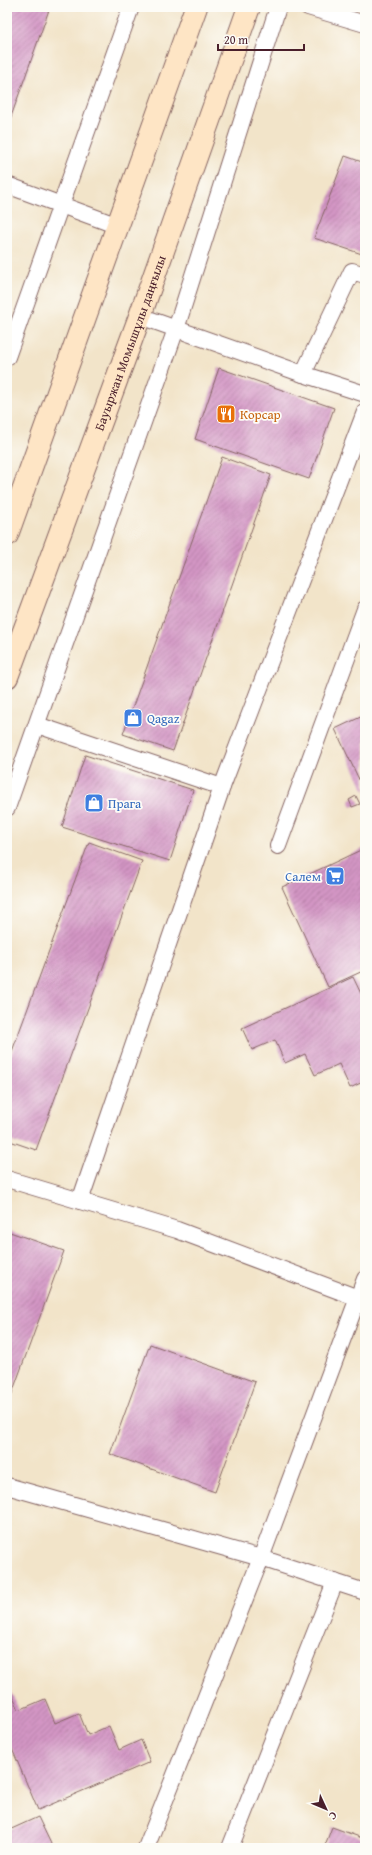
<svg xmlns="http://www.w3.org/2000/svg" width="372" height="1855" viewBox="0 0 372 1855" font-family="'Gentium Book Plus',serif">
  <defs>
    <pattern id="building-hatch" width="6" height="6" patternUnits="userSpaceOnUse"><rect width="6" height="6" fill="#d395c4"/><path d="M-1 1l2-2M0 6l6-6M5 7l2-2" fill="none" stroke="#ad799f"/></pattern>
  </defs>
  <rect width="100%" height="100%" fill="#fdfcf7"/>
  <filter id="ink" filterUnits="userSpaceOnUse"><feTurbulence type="fractalNoise" baseFrequency=".025" numOctaves="2"/><feDisplacementMap in="SourceGraphic" scale="8" xChannelSelector="R" yChannelSelector="G"/><feConvolveMatrix kernelMatrix="1 2 1 2 8 2 1 2 1" color-interpolation-filters="sRGB"/></filter>
  <filter id="wash" filterUnits="userSpaceOnUse"><feTurbulence type="fractalNoise" baseFrequency=".012" numOctaves="4" result="noise"/><feDisplacementMap in="SourceGraphic" scale="16" xChannelSelector="R" yChannelSelector="G"/><feGaussianBlur stdDeviation="0.9" result="paint"/><feColorMatrix in="noise" values="0 0 0 0 0 0 0 0 0 0 0 0 0 0 0 0 0 1.4 0 .05"/><feComposite in="paint" operator="in"/></filter>
  <g filter="url(#wash)">
    <rect width="100%" height="100%" fill="#f2e4c9"/>
    <g id="blocks">
      <g fill="url(#building-hatch)">
        <polygon points="7,7 50,7 7,128"/>
        <polygon points="345,156 365,163 365,255 314,238"/>
        <polygon points="219,368 334,408 309,479 195,439"/>
        <polygon points="222,457 271,475 173,751 123,734"/>
        <polygon points="365,715 365,792 335,729"/>
        <polygon points="85,755 193,790 170,861 62,827"/>
        <polygon points="356,796 360,804 352,807 349,800"/>
        <polygon points="89,842 142,861 36,1150 7,1140 7,1065"/>
        <polygon points="365,848 365,970 328,987 282,887"/>
        <polygon points="353,977 365,1002 365,1081 350,1088 339,1064 315,1075 305,1054 285,1063 275,1040 252,1050 242,1028"/>
        <polygon points="7,1231 64,1251 7,1407"/>
        <polygon points="150,1344 255,1382 215,1492 110,1454"/>
        <polygon points="9,1687 19,1710 45,1699 55,1723 79,1713 88,1735 109,1726 119,1750 141,1740 150,1762 38,1810 7,1737 7,1688"/>
        <polygon points="38,1817 53,1848 7,1848 7,1831"/>
        <polygon points="332,1827 365,1839 365,1848 324,1848"/>
      </g>
    </g>
  </g>
  <g filter="url(#ink)">
    <use href="#blocks" fill-opacity="0" stroke="#856462" stroke-width="1"/>
    <g fill="none" stroke-linecap="round" stroke-linejoin="round">
      <g stroke="#856462" stroke-width="18">
        <g id="lane">
          <polyline points="308,7 365,24"/>
          <polyline points="7,185 118,226"/>
          <polyline points="140,316 303,374 352,271 365,275"/>
          <polyline points="7,357 131,7"/>
          <polyline points="303,374 365,394"/>
          <polyline points="37,725 222,787"/>
          <polyline points="7,808 176,329 278,7"/>
          <polyline points="278,846 365,609"/>
          <polyline points="7,1179 177,1230 358,1298"/>
          <polyline points="80,1201 222,787 365,412"/>
          <polyline points="7,1486 261,1558 365,1592"/>
          <polyline points="146,1848 261,1558 365,1279"/>
          <polyline points="230,1848 335,1582"/>
        </g>
      </g>
      <g stroke="#856462" stroke-width="24">
        <g id="secondary">
          <polyline points="7,535 196,7"/>
          <path id="s1" d="M7,677L140,316L249,7"/>
        </g>
      </g>
      <use href="#lane" stroke="#fff" stroke-width="16"/>
      <use href="#secondary" stroke="#fee5c5" stroke-width="22"/>
    </g>
  </g>
  <defs>
    <g id="restaurant-square" transform="scale(1)"><rect x="-9" y="-9" width="18" height="18" rx="4" fill="#e8710a" stroke="#fdfcf7"/><path d="M-5-6h1v4h1v-4h1v4h1v-4h1v5L-1.5 .5V6h-2V.5L-5-1ZM5-6V6H3V1.5H1.5Q1.5-4 5-6Z" fill="#fff"/></g>
    <g id="shop-square" transform="scale(1)"><rect x="-9" y="-9" width="18" height="18" rx="4" fill="#3f7fe0" stroke="#fdfcf7"/><path d="M-5-2.5h2.3a2.7 3.5 0 0 1 5.4 0H5L5.5 6h-11ZM-1.5-2.5h3a1.5 2.3 0 0 0-3 0Z" fill="#fff"/></g>
    <g id="supermarket-square" transform="scale(1)"><rect x="-9" y="-9" width="18" height="18" rx="4" fill="#3f7fe0" stroke="#fdfcf7"/><path d="M-6-5.5h2.5l.6 2H6L4.5 2H-2.5L-4.4-4H-6ZM-1.5 3.2a1.3 1.3 0 1 0 .1 0ZM3 3.2a1.3 1.3 0 1 0 .1 0Z" fill="#fff"/></g>
  </defs>
  <g fill-rule="evenodd">
    <use href="#restaurant-square" x="226" y="414"/>
    <use href="#shop-square" x="133" y="718"/>
    <use href="#shop-square" x="94" y="803"/>
    <use href="#supermarket-square" x="335" y="876"/>
  </g>
  <g text-anchor="middle" dominant-baseline="central" stroke-width="3.5" stroke-linejoin="round" paint-order="stroke">
    <g font-size="13" fill="#4a1f2b" stroke="#fdfcf7">
      <text stroke="none"><textPath href="#s1" startOffset="356">Бауыржан Момышұлы даңғылы</textPath></text>
    </g>
    <g font-size="13" fill="#c56008" stroke="#fdfcf7" text-anchor="start">
      <text x="240" y="414">Корсар</text>
    </g>
    <g font-size="13" fill="#366cbe" stroke="#fdfcf7" text-anchor="start">
      <text x="147" y="718">Qagaz</text>
      <text x="108" y="803">Прага</text>
      <text x="321" y="876" text-anchor="end">Салем</text>
    </g>
  </g>
  <rect width="372" height="1855" fill="none" stroke="#fdfcf7" stroke-width="24"/>
  <g transform="translate(326 1809) rotate(134)" stroke="#fdfcf7" stroke-width="3" paint-order="stroke">
  <path d="M0-3L7 15L0 10L-7 15Z" fill="#4a1f2b"/>
  <text y="-6" font-size="11" font-weight="bold" text-anchor="middle" fill="#4a1f2b">С</text>
  </g>
  <path d="M218 44v6h86v-6" fill="none" stroke="#4a1f2b" stroke-width="2"/>
  <text x="224" y="44" font-size="12" fill="#4a1f2b" stroke="#fdfcf7" stroke-width="3" paint-order="stroke">20 m</text>
</svg>
